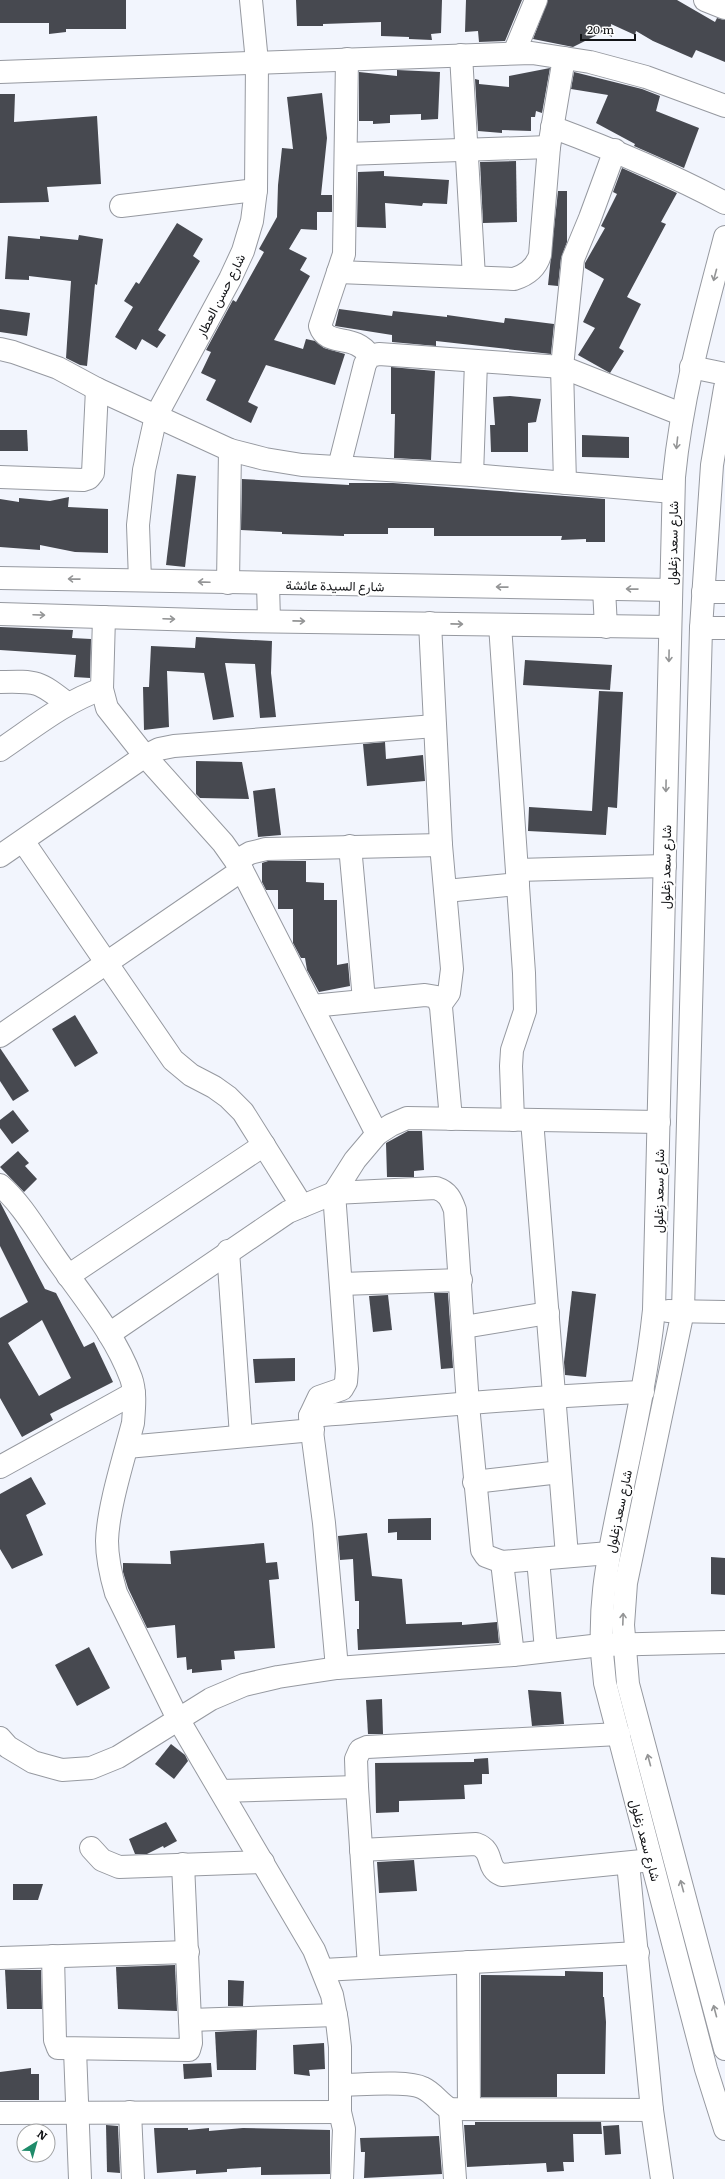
<svg xmlns="http://www.w3.org/2000/svg" width="725" height="2179" viewBox="0 0 725 2179" font-family="Literata,Vazirmatn,serif">
  <rect width="100%" height="100%" fill="#f2f5fd"/>
  <g fill="#474950" fill-rule="evenodd">
    <polygon points="0,0 126,0 126,29 66,29 66,32 49,34 49,23 0,23"/>
    <polygon points="296,0 442,0 441,33 431,34 432,40 409,39 409,37 381,36 381,22 323,24 323,26 297,26"/>
    <polygon points="466,0 522,0 505,41 479,42 478,31 465,32"/>
    <polygon points="548,0 677,0 715,22 717,18 725,20 725,62 696,50 692,58 653,41 636,31 635,35 611,24 612,37 603,32 573,47 533,39"/>
    <polygon points="550,68 542,113 536,111 535,117 531,117 531,131 502,130 502,133 478,131 475,79 479,80 479,84 509,87 509,76"/>
    <polygon points="397,70 440,72 438,119 421,120 421,114 390,115 390,123 373,124 373,121 359,121 359,72 397,76"/>
    <polygon points="574,72 642,89 660,96 656,111 699,128 684,168 634,146 635,144 596,123 608,95 571,89"/>
    <polygon points="322,93 327,138 321,195 332,195 332,212 317,212 317,230 301,229 289,249 307,258 300,270 310,276 274,340 303,349 306,339 315,341 324,348 345,354 335,385 266,365 248,402 258,407 251,423 206,400 216,380 201,373 211,352 206,350 233,300 236,302 264,252 259,249 277,217 278,185 282,148 293,149 287,97"/>
    <polygon points="0,94 15,94 14,122 97,116 101,184 47,187 49,202 0,203"/>
    <polygon points="516,161 517,222 483,223 480,162"/>
    <polygon points="622,168 677,193 661,222 666,224 627,297 641,304 619,348 624,351 610,373 578,355 595,328 583,322 604,279 585,268 585,263 605,228 601,226 617,194 613,192"/>
    <polygon points="384,171 384,176 449,180 447,204 423,203 422,206 385,203 386,228 357,227 358,172"/>
    <polygon points="558,191 567,191 567,242 561,258 558,286 548,285"/>
    <polygon points="177,223 203,239 193,256 200,261 158,330 166,335 157,348 142,339 136,350 115,337 133,307 124,301 136,282 139,284"/>
    <polygon points="79,235 103,239 97,285 95,284 87,366 80,365 66,358 71,281 29,276 29,280 5,279 8,236 40,239 40,236 78,240"/>
    <polygon points="0,309 30,313 27,336 0,332"/>
    <polygon points="339,309 392,316 393,311 447,317 447,315 504,323 505,318 554,324 551,354 436,341 436,346 392,342 392,335 335,326"/>
    <polygon points="391,367 435,371 431,460 394,458 395,414 391,414"/>
    <polygon points="510,396 541,399 536,422 528,423 528,452 491,452 490,425 495,425 493,397"/>
    <polygon points="0,430 27,430 28,451 0,451"/>
    <polygon points="582,435 629,437 629,458 582,457"/>
    <polygon points="177,474 196,476 185,567 166,565"/>
    <polygon points="242,479 349,485 349,483 393,483 605,499 605,542 586,542 586,539 561,540 562,536 434,536 434,528 388,528 388,534 344,534 344,536 282,534 282,532 241,530"/>
    <polygon points="69,497 68,507 108,509 108,553 75,552 40,545 40,550 0,547 0,499 19,502 19,498 50,501"/>
    <polygon points="0,627 73,630 72,638 91,639 90,678 74,677 76,655 0,650"/>
    <polygon points="196,637 272,641 271,673 276,717 260,718 255,664 225,663 234,717 213,720 204,673 167,671 169,727 144,730 143,687 149,687 151,646 195,648"/>
    <polygon points="525,660 612,665 610,690 523,685"/>
    <polygon points="599,691 623,692 617,808 608,807 606,835 528,831 529,807 592,811"/>
    <polygon points="385,742 386,759 423,755 425,781 367,786 363,744"/>
    <polygon points="196,761 242,762 249,799 200,798 196,794"/>
    <polygon points="275,788 281,835 258,837 253,791"/>
    <polygon points="268,861 306,861 306,882 324,883 324,900 337,900 337,965 348,963 350,986 319,992 307,970 305,958 301,958 293,943 293,909 278,909 278,890 266,890 262,882 262,863"/>
    <polygon points="75,1015 98,1053 75,1067 52,1029"/>
    <polygon points="0,1048 29,1091 13,1101 0,1081"/>
    <polygon points="13,1110 29,1131 12,1144 0,1128 0,1120"/>
    <polygon points="408,1131 422,1131 424,1170 414,1171 414,1177 387,1177 386,1143"/>
    <polygon points="18,1151 29,1163 25,1166 37,1179 24,1192 0,1167"/>
    <path d="M0,1202L45,1289L56,1293L84,1347L94,1342L113,1382L50,1414L53,1420L22,1437L0,1398V1318L28,1302L0,1246ZM42,1320L71,1378L39,1396L8,1343Z"/>
    <polygon points="572,1291 596,1294 586,1377 565,1375 564,1362"/>
    <polygon points="434,1293 448,1293 453,1368 441,1369"/>
    <polygon points="388,1295 392,1330 373,1332 369,1296"/>
    <polygon points="295,1358 295,1381 255,1383 253,1359"/>
    <polygon points="31,1477 46,1504 26,1515 43,1555 12,1569 0,1549 0,1494"/>
    <polygon points="431,1518 431,1540 397,1540 397,1532 388,1533 388,1519"/>
    <polygon points="367,1533 372,1576 402,1579 406,1624 462,1622 462,1625 497,1622 499,1643 358,1650 357,1629 359,1629 359,1601 355,1601 353,1559 340,1560 338,1536"/>
    <polygon points="264,1543 266,1563 277,1562 279,1579 269,1580 275,1648 234,1651 235,1659 221,1660 222,1670 192,1673 192,1669 187,1670 186,1657 177,1658 175,1625 147,1628 128,1588 123,1572 123,1563 171,1564 170,1551"/>
    <polygon points="711,1557 725,1558 725,1595 711,1594"/>
    <polygon points="89,1647 110,1688 77,1706 55,1665"/>
    <polygon points="528,1690 561,1692 564,1724 532,1726"/>
    <polygon points="382,1699 383,1734 368,1734 366,1700"/>
    <polygon points="171,1744 185,1755 188,1761 174,1779 155,1764"/>
    <polygon points="488,1758 489,1774 482,1774 482,1784 464,1785 465,1799 399,1801 399,1812 376,1813 375,1763 474,1762 474,1759"/>
    <polygon points="166,1822 177,1841 164,1848 163,1846 147,1854 135,1854 129,1839"/>
    <polygon points="414,1860 417,1891 379,1893 377,1862"/>
    <polygon points="13,1884 43,1884 38,1900 13,1900"/>
    <polygon points="175,1965 177,2011 118,2009 116,1967"/>
    <polygon points="5,1970 41,1970 42,2009 7,2009"/>
    <polygon points="565,1971 603,1972 603,1997 604,1997 606,2022 605,2074 557,2074 557,2097 481,2097 481,1975 565,1976"/>
    <polygon points="228,1980 244,1981 243,2006 228,2006"/>
    <polygon points="257,2030 256,2070 217,2070 215,2032"/>
    <polygon points="324,2043 325,2069 309,2070 310,2076 294,2074 293,2045"/>
    <polygon points="211,2063 212,2077 184,2079 183,2064"/>
    <polygon points="31,2068 31,2074 39,2074 39,2100 0,2100 0,2072"/>
    <polygon points="475,2122 601,2122 602,2134 573,2134 574,2162 563,2162 564,2171 547,2172 546,2163 467,2167 464,2125 475,2125"/>
    <polygon points="106,2125 118,2126 120,2173 107,2172"/>
    <polygon points="619,2125 621,2154 605,2155 603,2126"/>
    <polygon points="154,2128 188,2128 188,2130 209,2128 209,2131 243,2128 330,2130 330,2174 261,2175 261,2167 227,2169 227,2172 196,2174 196,2170 157,2173"/>
    <polygon points="439,2136 442,2174 364,2178 365,2152 361,2152 360,2138"/>
  </g>
  <g fill="none" stroke-linecap="round" stroke-linejoin="round">
    <g stroke="#9699a0" stroke-width="24">
      <g id="minor">
        <polyline points="705,0 725,8"/>
        <polyline points="514,53 536,0"/>
        <polyline points="461,55 474,277"/>
        <path d="M347,59L344,254L320,326C327,348 354,332 370,356"/>
        <polyline points="0,72 532,53 590,62 646,77 725,106"/>
        <path d="M552,127C611,149 669,173 725,203"/>
        <polyline points="346,154 549,147"/>
        <polyline points="121,206 256,190"/>
        <path d="M725,237C704,317 682,395 674,477L654,1310C648,1368 636,1424 624,1481C609,1553 595,1608 605,1683L706,2069L725,2129"/>
        <path d="M338,272L514,279C527,275 536,268 540,255L549,147L564,58"/>
        <polyline points="0,349 13,352 58,368 97,389 230,450 265,459 302,465 472,475 673,492"/>
        <polyline points="691,367 725,374"/>
        <polyline points="725,388 712,465 701,628 683,1311 626,1583 623,1625 628,1684 725,2049"/>
        <polyline points="339,467 365,364 370,356 379,354 562,367 681,414"/>
        <polyline points="472,475 476,362"/>
        <polyline points="0,477 83,480 89,478 93,473 97,389"/>
        <polyline points="565,483 562,367 573,259 590,218 615,150"/>
        <polyline points="0,578 671,590"/>
        <polyline points="140,580 138,525 144,470 156,416 230,279 243,251 252,221 256,190 257,62 251,0"/>
        <polyline points="228,583 230,450"/>
        <polyline points="268,584 269,621"/>
        <polyline points="604,589 606,627"/>
        <polyline points="703,592 725,592"/>
        <polyline points="0,614 234,621 670,627"/>
        <polyline points="104,617 102,689 107,708 145,756 223,843 242,870 377,1134"/>
        <polyline points="430,623 441,845 452,969 449,993 441,1004"/>
        <polyline points="500,625 524,973 525,1011 512,1050 511,1066 513,1120"/>
        <polyline points="701,628 725,628"/>
        <path d="M0,682C38,681 38,681 68,704"/>
        <path d="M0,750C33,728 64,702 102,689"/>
        <polyline points="23,841 173,1060 191,1075 214,1087 228,1097 243,1112 302,1206"/>
        <polyline points="350,846 364,1000"/>
        <polyline points="0,856 145,756 159,749 174,746 435,726"/>
        <polyline points="236,861 250,853 266,849 441,845"/>
        <polyline points="517,870 665,866"/>
        <polyline points="446,891 518,884"/>
        <polyline points="312,1006 425,995 437,997 441,1007 451,1119"/>
        <polyline points="0,1036 242,870"/>
        <polyline points="532,1120 567,1556"/>
        <path d="M0,1185C22,1204 38,1233 55,1257C82,1296 115,1334 131,1378C136,1392 134,1409 133,1423C124,1458 108,1507 107,1541C107,1559 111,1576 116,1593L178,1719L314,1950L332,1995L337,2021L340,2047V2112L344,2129L342,2179"/>
        <polyline points="228,1251 241,1436"/>
        <polyline points="68,1276 264,1145"/>
        <polyline points="341,1284 461,1280"/>
        <polyline points="668,1311 725,1312"/>
        <polyline points="464,1327 548,1313"/>
        <path d="M109,1334L288,1212L334,1193L436,1188C448,1192 451,1199 455,1210L468,1405L482,1550L486,1556L502,1562L513,1655"/>
        <path d="M310,1416C421,1408 532,1396 643,1392"/>
        <polyline points="127,1447 313,1430"/>
        <polyline points="0,1467 134,1393"/>
        <polyline points="474,1482 560,1472"/>
        <polyline points="538,1559 546,1650"/>
        <polyline points="502,1562 609,1553"/>
        <polyline points="337,1668 324,1523 310,1416 319,1397 342,1389 346,1382 347,1369 334,1193 355,1160 377,1134 391,1125 407,1118 659,1122"/>
        <polyline points="0,1738 8,1747 33,1762 62,1770 91,1768 118,1757 211,1699 244,1685 278,1677 337,1668 513,1655 601,1645 725,1642"/>
        <polyline points="221,1791 357,1787"/>
        <polyline points="91,1848 102,1860 119,1867 263,1862"/>
        <path d="M361,1850L476,1844C496,1851 484,1868 502,1875L642,1861"/>
        <polyline points="628,1863 652,2110 662,2179"/>
        <polyline points="53,1956 55,2040 58,2048 189,2050 191,2043 183,1864"/>
        <polyline points="0,1958 188,1952"/>
        <polyline points="468,1962 469,2109"/>
        <polyline points="369,1967 357,1787 356,1759 360,1750 367,1747 619,1734"/>
        <polyline points="323,1970 638,1953"/>
        <polyline points="190,2020 336,2015"/>
        <polyline points="75,2050 80,2179"/>
        <path d="M340,2085C360,2085 407,2080 423,2088C434,2093 440,2104 450,2109L652,2110"/>
        <polyline points="450,2109 455,2179"/>
        <polyline points="130,2112 133,2179"/>
        <polyline points="0,2113 340,2112"/>
      </g>
    </g>
    <use href="#minor" stroke="#fff" stroke-width="22"/>
  </g>
  <defs><path id="oneway-shaft" d="M-6 0H5M1.5-3L5.5 0L1.5 3" fill="none" stroke-width="1.6" stroke-linecap="round" stroke-linejoin="round"/></defs>
  <g stroke="#949596">
    <use href="#oneway-shaft" transform="translate(715 275) rotate(105)"/>
    <use href="#oneway-shaft" transform="translate(677 443) rotate(96)"/>
    <use href="#oneway-shaft" transform="translate(74 579) rotate(-179)"/>
    <use href="#oneway-shaft" transform="translate(204 582) rotate(-178)"/>
    <use href="#oneway-shaft" transform="translate(502 587) rotate(-179)"/>
    <use href="#oneway-shaft" transform="translate(632 589) rotate(-179)"/>
    <use href="#oneway-shaft" transform="translate(39 615) rotate(2)"/>
    <use href="#oneway-shaft" transform="translate(169 619) rotate(2)"/>
    <use href="#oneway-shaft" transform="translate(299 621) rotate(1)"/>
    <use href="#oneway-shaft" transform="translate(457 624) rotate(1)"/>
    <use href="#oneway-shaft" transform="translate(669 656) rotate(91)"/>
    <use href="#oneway-shaft" transform="translate(666 786) rotate(91)"/>
    <use href="#oneway-shaft" transform="translate(623 1619) rotate(-88)"/>
    <use href="#oneway-shaft" transform="translate(649 1760) rotate(-105)"/>
    <use href="#oneway-shaft" transform="translate(682 1886) rotate(-105)"/>
    <use href="#oneway-shaft" transform="translate(715 2011) rotate(-105)"/>
  </g>
  <g text-anchor="middle" dominant-baseline="central" stroke-width="4" stroke-linejoin="round" paint-order="stroke">
    <g font-size="13" fill="#121316" stroke="#fff">
      <text transform="translate(220 295) rotate(-63)">شارع حسن العطار</text>
      <text transform="translate(672 543) rotate(-89)">شارع سعد زغلول</text>
      <text transform="translate(335 585) rotate(1)">شارع السيدة عائشة</text>
      <text transform="translate(665 867) rotate(-89)">شارع سعد زغلول</text>
      <text transform="translate(658 1191) rotate(-89)">شارع سعد زغلول</text>
      <text transform="translate(618 1511) rotate(-78)">شارع سعد زغلول</text>
      <text transform="translate(646 1840) rotate(75)">شارع سعد زغلول</text>
    </g>
  </g>
  <g transform="translate(36 2143) rotate(37)"><circle r="19" fill="#ffffff" stroke="#a0a1a2"/>
  <path d="M0-3L7 15L0 10L-7 15Z" fill="#1f8b6a"/>
  <text y="-6" font-size="11" font-weight="bold" text-anchor="middle" fill="#121316">N</text>
  </g>
  <path d="M581 34v6h54v-6" fill="none" stroke="#121316" stroke-width="2"/>
  <text x="587" y="34" font-size="12" fill="#121316" stroke="#ffffff" stroke-width="3" paint-order="stroke">20 m</text>
</svg>
